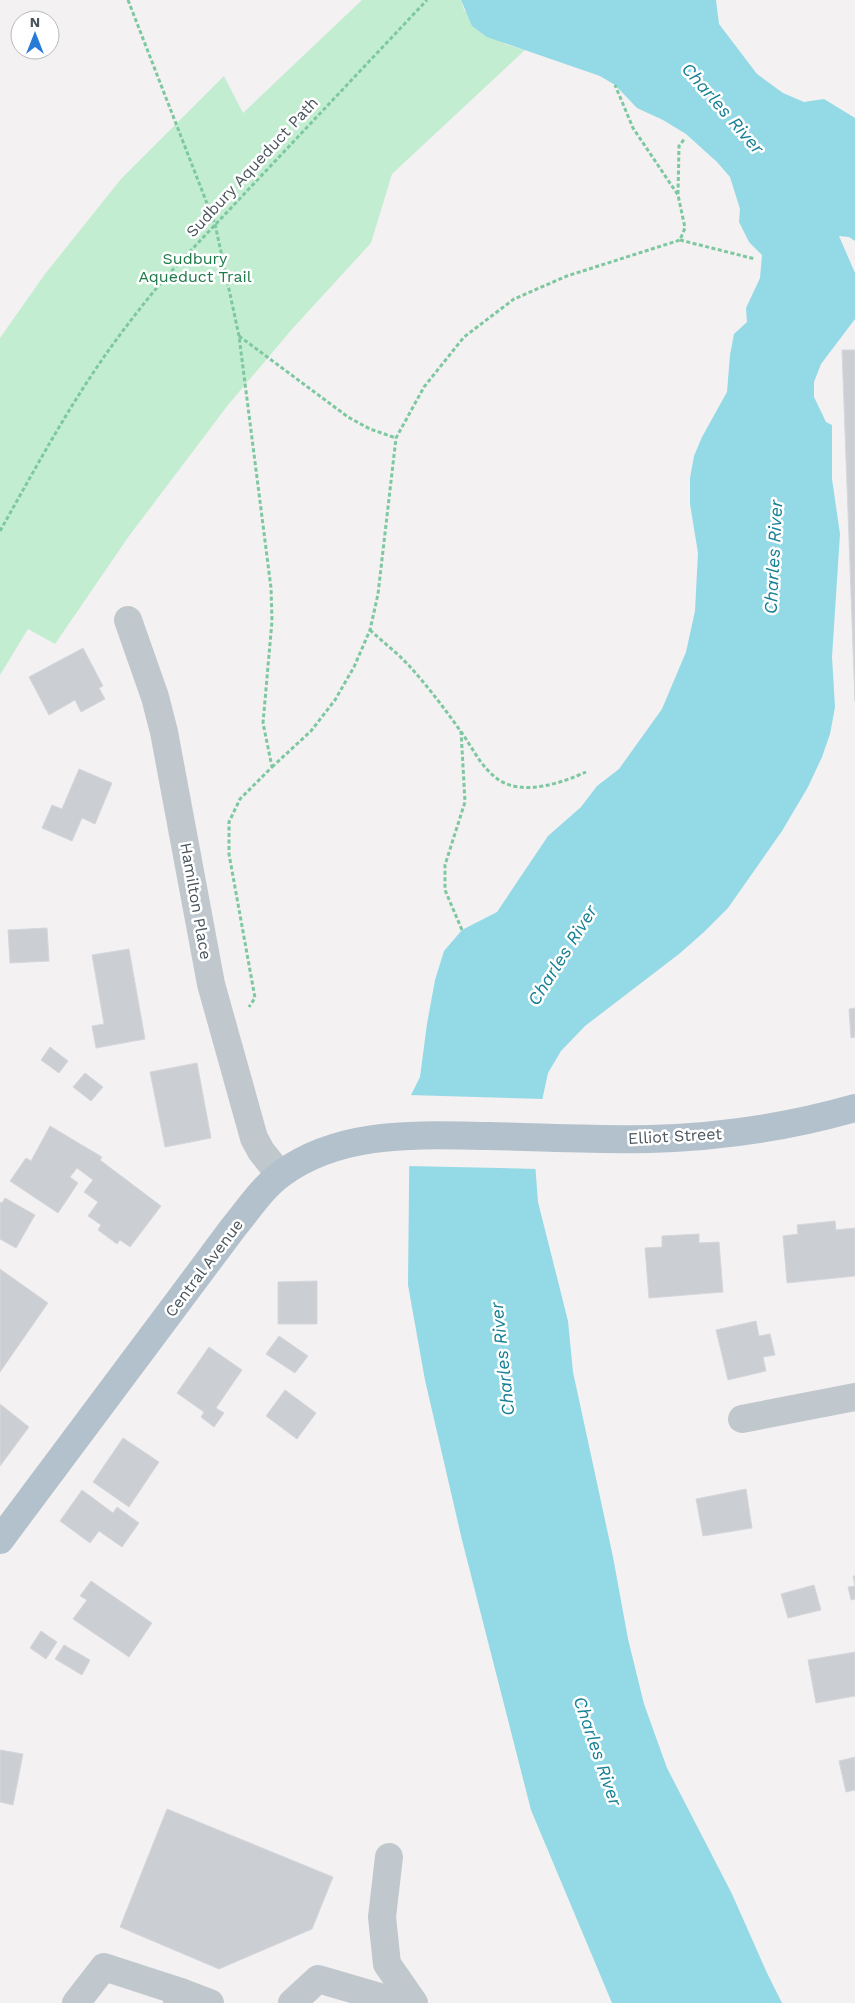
<svg xmlns="http://www.w3.org/2000/svg" width="855" height="2003" viewBox="0 0 855 2003" font-family="'Work Sans',sans-serif">
  <rect width="100%" height="100%" fill="#f3f1f1"/>
  <polygon fill="#c3edd1" points="362,0 461,0 464,10 505,44 525,50 392,174 371,243 293,328 228,405 129,536 55,644 28,629 0,675 0,338 45,274 121,179 224,76 243,113"/>
  <polygon fill="#94d9e6" points="461,0 716,0 719,24 757,74 783,93 804,102 824,99 855,118 855,241 849,237 839,236 855,273 855,319 821,364 814,382 814,397 826,422 832,425 832,479 840,534 832,657 835,707 830,734 822,757 808,787 782,831 728,908 704,932 679,954 585,1026 561,1051 548,1073 543,1096 535,1163 538,1202 568,1321 573,1372 613,1557 628,1639 644,1704 667,1768 732,1894 767,1973 782,2003 612,2003 531,1810 462,1540 425,1380 408,1285 410,1097 420,1077 427,1024 435,980 444,951 462,930 497,912 548,836 581,807 597,786 619,769 662,709 686,652 695,611 698,553 690,504 690,478 694,456 702,437 727,392 730,355 734,334 747,322 746,308 760,278 762,255 749,242 739,222 740,209 730,177 717,162 686,134 663,120 637,108 615,85 600,76 487,37 472,26"/>
  <polygon fill="#f3f1f1" points="409,1095 545,1099 538,1169 407,1166"/>
  <g fill="#cbced3" stroke="#d5d7dc">
    <polygon points="842,350 855,350 855,701"/>
    <polygon points="83,648 103,686 99,688 105,699 81,712 75,700 49,715 29,677"/>
    <polygon points="79,769 112,783 95,824 82,818 72,841 42,828 52,805 62,809"/>
    <polygon points="47,928 49,961 10,963 8,930"/>
    <polygon points="129,949 145,1039 96,1048 92,1026 104,1024 92,955"/>
    <polygon points="855,1008 855,1037 851,1038 849,1009"/>
    <polygon points="50,1047 68,1061 59,1073 41,1060"/>
    <polygon points="197,1063 211,1138 165,1147 150,1072"/>
    <polygon points="85,1073 103,1087 91,1101 73,1087"/>
    <polygon points="50,1126 102,1157 100,1160 161,1206 130,1247 120,1240 117,1244 98,1230 101,1225 88,1216 98,1202 84,1192 93,1180 77,1168 70,1177 78,1183 58,1213 10,1181 26,1158 31,1161"/>
    <polygon points="5,1198 35,1215 16,1248 0,1239 0,1202 2,1203"/>
    <polygon points="835,1221 836,1230 855,1228 855,1276 787,1283 783,1236 798,1234 797,1225"/>
    <polygon points="699,1234 699,1243 719,1242 723,1292 649,1298 645,1248 662,1247 662,1236"/>
    <polygon points="0,1269 48,1303 0,1372"/>
    <polygon points="317,1281 317,1324 278,1324 278,1282"/>
    <polygon points="756,1321 759,1336 770,1334 775,1355 763,1357 766,1371 728,1380 716,1330"/>
    <polygon points="279,1336 308,1356 295,1373 266,1354"/>
    <polygon points="209,1347 242,1370 216,1408 224,1413 214,1427 201,1417 204,1412 177,1393"/>
    <polygon points="285,1390 316,1413 297,1439 266,1416"/>
    <polygon points="0,1404 29,1427 0,1466"/>
    <polygon points="123,1438 159,1462 129,1507 93,1482"/>
    <polygon points="746,1489 752,1528 703,1536 696,1499"/>
    <polygon points="82,1490 113,1513 117,1507 139,1523 122,1547 99,1531 90,1543 60,1521"/>
    <polygon points="853,1576 855,1576 855,1599 851,1600 848,1587 855,1586"/>
    <polygon points="91,1581 152,1623 129,1657 73,1619 87,1600 80,1596"/>
    <polygon points="814,1585 821,1610 788,1618 781,1594"/>
    <polygon points="41,1631 57,1642 46,1659 30,1648"/>
    <polygon points="64,1645 90,1660 82,1675 55,1659"/>
    <polygon points="855,1652 855,1696 816,1703 808,1660"/>
    <polygon points="0,1750 23,1754 13,1805 0,1802"/>
    <polygon points="855,1757 855,1790 846,1792 839,1761"/>
    <polygon points="167,1809 333,1877 312,1929 219,1969 120,1927"/>
  </g>
  <g fill="none" stroke-linecap="round" stroke-linejoin="round">
    <g stroke="#7dc8a0" stroke-width="3" stroke-dasharray="4 2.5" stroke-linecap="butt">
      <polyline points="128,0 215,224 239,336 271,588 272,621 263,723 272,767 240,799 229,822 229,854 255,998 249,1007"/>
      <polyline points="678,194 679,146 685,138"/>
      <polyline points="680,240 755,259"/>
      <polyline points="239,336 348,417 370,429 396,438"/>
      <path d="M0,531C30,478 59,424 93,373C115,340 139,309 164,279L427,0"/>
      <path d="M370,630C384,643 400,655 412,669C429,688 444,708 459,729C472,746 480,767 499,780C523,796 562,783 586,772"/>
      <polyline points="461,731 465,802 445,865 445,890 462,930"/>
      <polyline points="272,767 311,731 335,700 354,667 370,630 378,594 396,438 424,387 464,337 514,299 567,276 680,240 685,228 678,195 633,128 615,85"/>
    </g>
    <g stroke="#c0c8ce" stroke-width="28">
      <polyline points="128,620 155,697 164,732 211,984 254,1138 261,1151 280,1175"/>
      <polyline points="742,1419 855,1397"/>
      <polyline points="389,1857 382,1917 387,1964 414,2003"/>
      <polyline points="181,1992 210,2003"/>
      <polyline points="76,2003 104,1967 181,1992 177,2003"/>
      <polyline points="292,2003 318,1979 400,2003"/>
    </g>
    <path stroke="#b3c1cd" stroke-width="28" d="M0,1540L233,1228C248,1210 262,1188 281,1174C341,1130 418,1135 488,1136C542,1137 596,1140 650,1139C719,1137 789,1127 855,1108"/>
  </g>
  <g text-anchor="middle" dominant-baseline="central" stroke-width="5" stroke-linejoin="round" paint-order="stroke">
    <g font-size="16" fill="#4a555d" stroke="#fff">
      <text transform="translate(252 167) rotate(-47)">Sudbury Aqueduct Path</text>
      <text transform="translate(196 901) rotate(80)">Hamilton Place</text>
      <text transform="translate(675 1136) rotate(-3)">Elliot Street</text>
      <text transform="translate(204 1268) rotate(-53)">Central Avenue</text>
    </g>
    <g font-size="16" fill="#1e7a48" stroke="#fff">
      <text x="195" y="258">Sudbury<tspan x="195" dy="18">Aqueduct Trail</tspan></text>
    </g>
    <g font-size="18" font-style="italic" fill="#168094" stroke="#fff">
      <text transform="translate(723 108) rotate(49)">Charles River</text>
      <text transform="translate(773 557) rotate(-87)">Charles River</text>
      <text transform="translate(562 955) rotate(-58)">Charles River</text>
      <text transform="translate(502 1359) rotate(-96)">Charles River</text>
      <text transform="translate(598 1751) rotate(71)">Charles River</text>
    </g>
  </g>
  <g transform="translate(35 35)"><circle r="24" fill="#ffffff" stroke="#b7bbbe"/>
  <path d="M0-4L9 19L0 12L-9 19Z" fill="#277bd7"/>
  <text y="-8" font-size="14" font-weight="bold" text-anchor="middle" fill="#4a555d">N</text>
  </g>
</svg>
